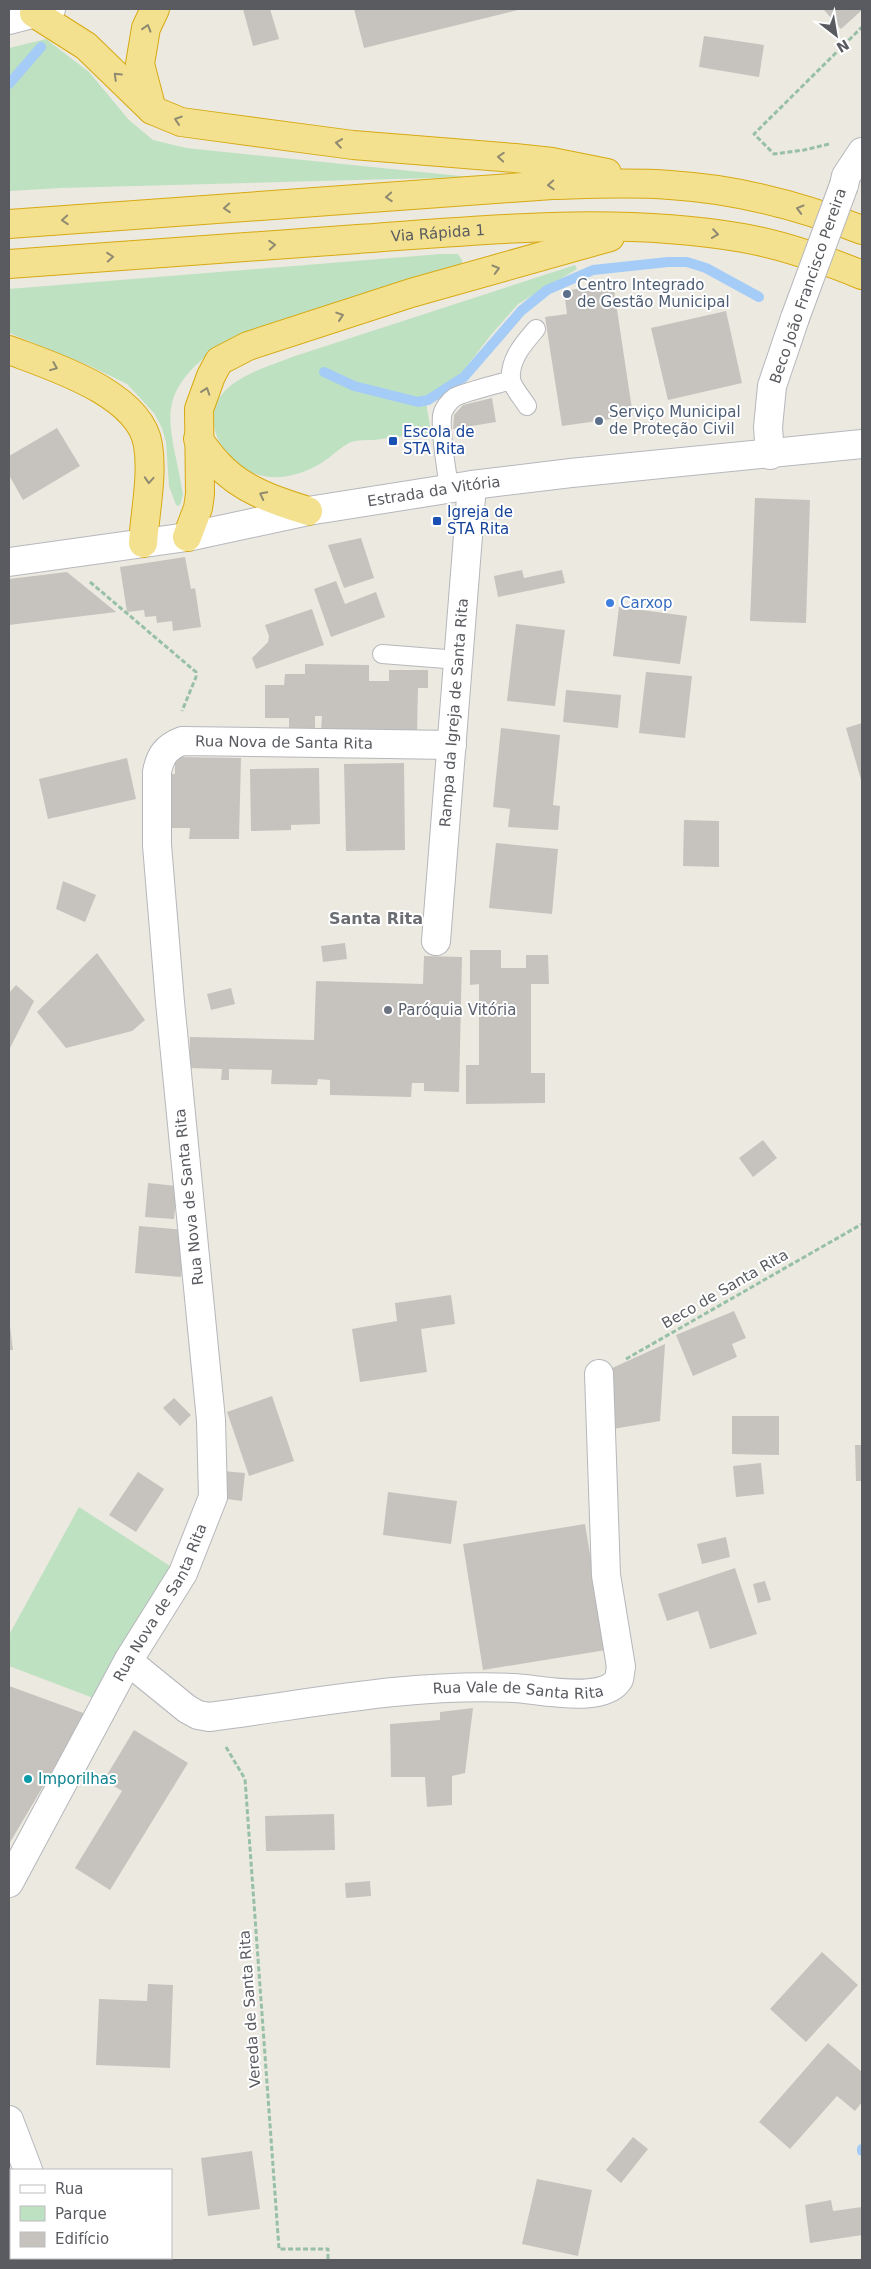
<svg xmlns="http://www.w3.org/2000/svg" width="871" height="2269" viewBox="0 0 871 2269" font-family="'DejaVu Sans',sans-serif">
  <rect width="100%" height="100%" fill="#ebe9e0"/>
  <g fill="#bee1c1">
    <polygon points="46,39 89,72 129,120 153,140 186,148 470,177 61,188 9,191 9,48"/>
    <path d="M441,254H458L462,260V267L219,346C150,397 171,422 183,494L181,503L179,506L176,505L169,486L166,442L162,428L154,413L127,384L90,366L9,333V289Z"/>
    <path d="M575,265L577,269L518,304L490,336L461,374L426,402L431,433C412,435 393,437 374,440C367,440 358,440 351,442C342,446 332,456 323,462C290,482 255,485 227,454C218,443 211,426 214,411C221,379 265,368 292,357Z"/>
    <polygon points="79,1507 170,1566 96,1699 9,1666 9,1635"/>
  </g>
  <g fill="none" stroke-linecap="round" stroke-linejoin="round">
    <g stroke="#a4ccf7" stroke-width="10">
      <polyline points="9,84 41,47"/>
      <polyline points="324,372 354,386 418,402 428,400 464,377 521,311 547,290 593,270 668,262 687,262 706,268 759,297"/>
      <polyline points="862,2149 862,2151"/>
    </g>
  </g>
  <g fill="#c6c3be">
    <polygon points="243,9 270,9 279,39 253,46"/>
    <polygon points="354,9 522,9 364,48"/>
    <polygon points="823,9 862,9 862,10 841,29"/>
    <polygon points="704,36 764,45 759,77 699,67"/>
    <polygon points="613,283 633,416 562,426 545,317 567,314 564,291"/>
    <polygon points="726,311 742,383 668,400 651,328"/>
    <polygon points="492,398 496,422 453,429 454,415 463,405"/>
    <polygon points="57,428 80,466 23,500 9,475 9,456"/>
    <polygon points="755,498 810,500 806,623 750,621"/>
    <polygon points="361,538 374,578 344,588 328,545"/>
    <polygon points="185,557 191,589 195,588 201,627 173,631 172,621 157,623 156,616 145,617 144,610 127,612 120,567"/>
    <polygon points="522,570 524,578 562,570 565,583 498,597 494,576"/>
    <polygon points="67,572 116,612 9,625 9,579"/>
    <polygon points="336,581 345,604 376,592 385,617 331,637 314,589"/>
    <polygon points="619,607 687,616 680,664 613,656"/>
    <polygon points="312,609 324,645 256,669 252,658 268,642 269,636 265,625"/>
    <polygon points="516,624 565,630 555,706 507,701"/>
    <polygon points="305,664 369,665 369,681 389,681 389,670 428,670 428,688 418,688 417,733 321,730 322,716 315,716 315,730 289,730 289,718 265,718 265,685 284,685 285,674 305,674"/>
    <polygon points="646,672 692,676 685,738 639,733"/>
    <polygon points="566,690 621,695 618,728 563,722"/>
    <polygon points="862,723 862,783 846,728"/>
    <polygon points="501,728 560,735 553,805 560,806 558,830 508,827 510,809 493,807"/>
    <polygon points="175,757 241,758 239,839 189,839 190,828 162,828 163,775 175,774"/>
    <polygon points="127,758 136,799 48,819 39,779"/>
    <polygon points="404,763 405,850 346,851 344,764"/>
    <polygon points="319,768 320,824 291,825 291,830 251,831 250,769"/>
    <polygon points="684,820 719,821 719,867 683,866"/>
    <polygon points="496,843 558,849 552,914 489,908"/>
    <polygon points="63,881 96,895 85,922 56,909"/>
    <polygon points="345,943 347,959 323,962 321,946"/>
    <polygon points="470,950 501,950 501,968 526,968 526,955 548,955 549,984 531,984 531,1073 545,1073 545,1103 466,1104 466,1065 479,1065 479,984 470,985"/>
    <polygon points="97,953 145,1020 132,1031 66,1048 37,1012"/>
    <polygon points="424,956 462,957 459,1092 424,1091 424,1083 412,1083 411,1097 330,1095 330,1080 318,1079 317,1085 271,1084 272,1070 229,1069 229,1080 221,1080 222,1069 189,1068 190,1037 314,1040 316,981 423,984"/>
    <polygon points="16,985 34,1001 9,1050 9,993"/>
    <polygon points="231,988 235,1004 211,1010 207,994"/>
    <polygon points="763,1140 777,1158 753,1177 739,1158"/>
    <polygon points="148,1183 177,1186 174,1219 145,1217"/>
    <polygon points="139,1226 185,1230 181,1277 135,1273"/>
    <polygon points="451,1295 455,1324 421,1329 427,1372 360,1382 352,1329 397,1321 395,1303"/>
    <polygon points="734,1311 746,1338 732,1344 737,1357 693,1376 676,1335"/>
    <polygon points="9,1318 13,1350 9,1350"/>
    <polygon points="665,1344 660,1421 607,1430 599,1374"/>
    <polygon points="272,1396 294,1461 249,1476 227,1412"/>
    <polygon points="174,1398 191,1415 180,1426 163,1408"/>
    <polygon points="732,1416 779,1416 779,1455 732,1454"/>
    <polygon points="855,1445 862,1445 862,1481 856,1481"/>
    <polygon points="761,1463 764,1494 736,1497 733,1466"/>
    <polygon points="222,1471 245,1473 242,1501 220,1498"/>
    <polygon points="138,1472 164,1489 136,1532 109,1515"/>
    <polygon points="388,1492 457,1501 451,1544 383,1535"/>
    <polygon points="585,1524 606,1650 483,1670 463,1544"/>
    <polygon points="726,1537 730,1557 702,1564 697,1544"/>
    <polygon points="735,1568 757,1634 710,1649 698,1611 667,1621 658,1594"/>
    <polygon points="765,1581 771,1600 758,1603 753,1584"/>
    <polygon points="9,1686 86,1714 9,1844"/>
    <polygon points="473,1708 465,1773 452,1776 452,1805 427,1807 425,1777 391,1777 390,1724 440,1720 440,1712"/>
    <polygon points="134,1730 188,1763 110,1890 75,1868 122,1791 104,1780"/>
    <polygon points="334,1814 335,1850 266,1851 265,1816"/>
    <polygon points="370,1881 371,1896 346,1898 345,1883"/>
    <polygon points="822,1952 858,1985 806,2042 770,2009"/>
    <polygon points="148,1984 173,1985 170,2068 96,2065 99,1999 147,2001"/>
    <polygon points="828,2043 862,2072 862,2102 855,2111 837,2096 790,2149 759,2122"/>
    <polygon points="633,2137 648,2149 621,2183 606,2170"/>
    <polygon points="252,2151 260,2209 208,2216 201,2158"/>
    <polygon points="537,2179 592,2190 578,2256 522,2244"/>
    <polygon points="831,2200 833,2211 862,2207 862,2235 810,2243 805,2205"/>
    <polygon points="87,2258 142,2258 143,2260 87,2260"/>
  </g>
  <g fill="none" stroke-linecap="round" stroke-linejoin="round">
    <g stroke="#b6b7bc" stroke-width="20">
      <g id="lane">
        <path d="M527,406C523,399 512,387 511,379C509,359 525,342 536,329"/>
        <path d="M449,490C447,468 440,438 442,416C443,409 449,401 455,397C465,392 498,384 511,380"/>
        <polyline points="382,654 459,660"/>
      </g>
    </g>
    <g stroke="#b6b7bc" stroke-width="30">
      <g id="street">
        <polyline points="9,20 51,9"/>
        <polyline points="844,185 846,176 862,152"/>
        <polyline points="770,455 768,427 772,386 795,318"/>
        <path id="s1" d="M436,941L472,485"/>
        <path id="s2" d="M128,1661L187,1709L198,1715L209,1717C310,1704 411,1683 514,1688C538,1689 604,1705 619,1679C620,1676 620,1671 621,1667L606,1575L599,1374"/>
        <path id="s3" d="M9,1883L128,1661L183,1573L213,1497L211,1420L170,1002L157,845V772C160,756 166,747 182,741L452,745"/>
      </g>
    </g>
    <g stroke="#b6b8be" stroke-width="30">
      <g id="secondary">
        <path id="s4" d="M9,562L187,537L308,511L472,485L571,473L862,444"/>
        <polyline points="9,2120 28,2170"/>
        <polyline points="61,2258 62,2260"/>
      </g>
    </g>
    <g stroke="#d7a913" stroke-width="30">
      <g id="highway">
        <polyline points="34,13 86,46 152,110 181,122 353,145 515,158 552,162 607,173"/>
        <polyline points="152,110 140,64 146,28 155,9"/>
        <path d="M9,224L552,185C591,184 630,182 670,185C736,189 801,206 862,230"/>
        <path id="s5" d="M9,264C125,256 242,247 358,239C486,230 616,216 743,238C784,245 823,259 862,275"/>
        <path d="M9,350C51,366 140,393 148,445C153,475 145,512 143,543"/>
        <path d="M198,439C204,447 210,456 217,463C241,490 276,501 308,511"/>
        <polyline points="187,537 198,508 200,494 199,409 211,376 219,361 248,346 411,293 610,237"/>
      </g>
    </g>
    <g stroke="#98c0a7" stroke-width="3" stroke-dasharray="5 2.5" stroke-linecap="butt">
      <polyline points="829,144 804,150 774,154 754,134 862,27"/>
      <polyline points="90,582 196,672 196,677 182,711"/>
      <polyline points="626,1359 862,1224"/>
      <polyline points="226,1747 245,1779 279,2249 328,2249 328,2260"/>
    </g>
    <use href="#lane" stroke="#fff" stroke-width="18"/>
    <use href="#street" stroke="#fff" stroke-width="28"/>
    <use href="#secondary" stroke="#fff" stroke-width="28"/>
    <use href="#highway" stroke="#f3e18f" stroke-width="28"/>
    <g stroke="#b6b7bc" stroke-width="30" stroke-linecap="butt">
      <polyline id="street-bridge" points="795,318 844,185"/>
    </g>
    <use href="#street-bridge" stroke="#fff" stroke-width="28"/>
  </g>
  <defs><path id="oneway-chevron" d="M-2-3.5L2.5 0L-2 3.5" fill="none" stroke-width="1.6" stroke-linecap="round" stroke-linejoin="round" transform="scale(1.25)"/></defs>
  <g stroke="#8f8a70">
    <use href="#oneway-chevron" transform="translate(147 28) rotate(-73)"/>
    <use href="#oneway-chevron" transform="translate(117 76) rotate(-136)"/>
    <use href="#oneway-chevron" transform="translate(178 120) rotate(-162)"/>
    <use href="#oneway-chevron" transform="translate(339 143) rotate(-172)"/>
    <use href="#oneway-chevron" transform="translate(501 157) rotate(-176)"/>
    <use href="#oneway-chevron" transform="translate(551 185) rotate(177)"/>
    <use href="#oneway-chevron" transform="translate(389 197) rotate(176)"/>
    <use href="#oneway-chevron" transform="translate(227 208) rotate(176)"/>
    <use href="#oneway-chevron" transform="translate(800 209) rotate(-164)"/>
    <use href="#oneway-chevron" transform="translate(65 220) rotate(176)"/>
    <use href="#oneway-chevron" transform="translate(715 234) rotate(8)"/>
    <use href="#oneway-chevron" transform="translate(272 245) rotate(-4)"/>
    <use href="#oneway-chevron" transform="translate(110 257) rotate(-4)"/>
    <use href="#oneway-chevron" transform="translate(496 269) rotate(-16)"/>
    <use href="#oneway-chevron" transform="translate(340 316) rotate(-18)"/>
    <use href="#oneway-chevron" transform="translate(54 367) rotate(22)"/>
    <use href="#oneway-chevron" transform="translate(206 391) rotate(-71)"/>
    <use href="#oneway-chevron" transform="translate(149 480) rotate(94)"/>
    <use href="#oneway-chevron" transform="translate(263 495) rotate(-153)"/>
  </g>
  <g fill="#5c6f8a" stroke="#fff" stroke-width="2">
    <circle cx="567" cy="294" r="5"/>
    <circle cx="599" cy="421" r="5"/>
  </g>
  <g fill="#1a4fb4" stroke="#fff" stroke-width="2">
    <rect x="388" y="436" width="10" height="10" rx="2.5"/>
    <rect x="432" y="516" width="10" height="10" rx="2.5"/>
  </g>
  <circle fill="#3f7fe0" stroke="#fff" stroke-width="2" cx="610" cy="603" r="5"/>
  <circle fill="#6b7280" stroke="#fff" stroke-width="2" cx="388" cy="1010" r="5"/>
  <circle fill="#0f9aa8" stroke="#fff" stroke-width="2" cx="28" cy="1779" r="5"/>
  <g text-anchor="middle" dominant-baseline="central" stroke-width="4" stroke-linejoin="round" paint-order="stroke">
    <g font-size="15" fill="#595b60" stroke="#fff">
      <text stroke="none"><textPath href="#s5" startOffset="430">Via Rápida 1</textPath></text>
      <text transform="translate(808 286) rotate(-71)">Beco João Francisco Pereira</text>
      <text stroke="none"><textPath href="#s4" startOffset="431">Estrada da Vitória</textPath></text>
      <text stroke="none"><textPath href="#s1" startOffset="229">Rampa da Igreja de Santa Rita</textPath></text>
      <text stroke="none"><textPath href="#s3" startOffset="1309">Rua Nova de Santa Rita</textPath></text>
      <text transform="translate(189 1197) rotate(-96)">Rua Nova de Santa Rita</text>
      <text transform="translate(725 1289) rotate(-30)">Beco de Santa Rita</text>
      <text stroke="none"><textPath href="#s3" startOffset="319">Rua Nova de Santa Rita</textPath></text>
      <text stroke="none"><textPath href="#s2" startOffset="411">Rua Vale de Santa Rita</textPath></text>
      <text transform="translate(250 2009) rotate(-94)">Vereda de Santa Rita</text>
    </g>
    <g font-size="15" fill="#4e5e75" stroke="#fff" text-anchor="start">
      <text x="577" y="285">Centro Integrado<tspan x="577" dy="17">de Gestão Municipal</tspan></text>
      <text x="609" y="412">Serviço Municipal<tspan x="609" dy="17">de Proteção Civil</tspan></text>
    </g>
    <g font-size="15" fill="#164399" stroke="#fff" text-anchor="start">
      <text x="403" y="432">Escola de<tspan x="403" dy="17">STA Rita</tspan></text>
      <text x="447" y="512">Igreja de<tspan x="447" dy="17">STA Rita</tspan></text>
    </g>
    <g font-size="15" fill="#366cbe" stroke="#fff" text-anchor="start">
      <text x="620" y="603">Carxop</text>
    </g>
    <g font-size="15" fill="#5b616d" stroke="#fff" text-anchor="start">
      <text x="398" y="1010">Paróquia Vitória</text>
    </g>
    <g font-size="15" fill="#0d838f" stroke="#fff" text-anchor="start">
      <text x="38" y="1779">Imporilhas</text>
    </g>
    <g font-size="16" font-weight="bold" fill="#6a6d72" stroke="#fff">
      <text x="376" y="918">Santa Rita</text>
    </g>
  </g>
  <rect width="871" height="2269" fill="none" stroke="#595b60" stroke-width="20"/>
  <rect x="10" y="2169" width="162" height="90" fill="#ffffff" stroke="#bdbdbf"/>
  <rect x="20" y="2185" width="25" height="8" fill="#ffffff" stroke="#bdbdbf"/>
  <text x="55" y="2194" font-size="15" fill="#595b60">Rua</text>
  <rect x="20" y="2206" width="25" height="15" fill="#bee1c1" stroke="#bdbdbf"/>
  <text x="55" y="2219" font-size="15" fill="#595b60">Parque</text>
  <rect x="20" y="2232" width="25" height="15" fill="#c6c3be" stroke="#bdbdbf"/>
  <text x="55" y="2244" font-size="15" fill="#595b60">Edifício</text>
  <g transform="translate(836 35) rotate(149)" stroke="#ffffff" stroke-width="4" paint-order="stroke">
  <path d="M0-4L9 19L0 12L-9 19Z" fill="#595b60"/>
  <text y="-8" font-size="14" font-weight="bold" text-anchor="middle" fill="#595b60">N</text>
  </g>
</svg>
